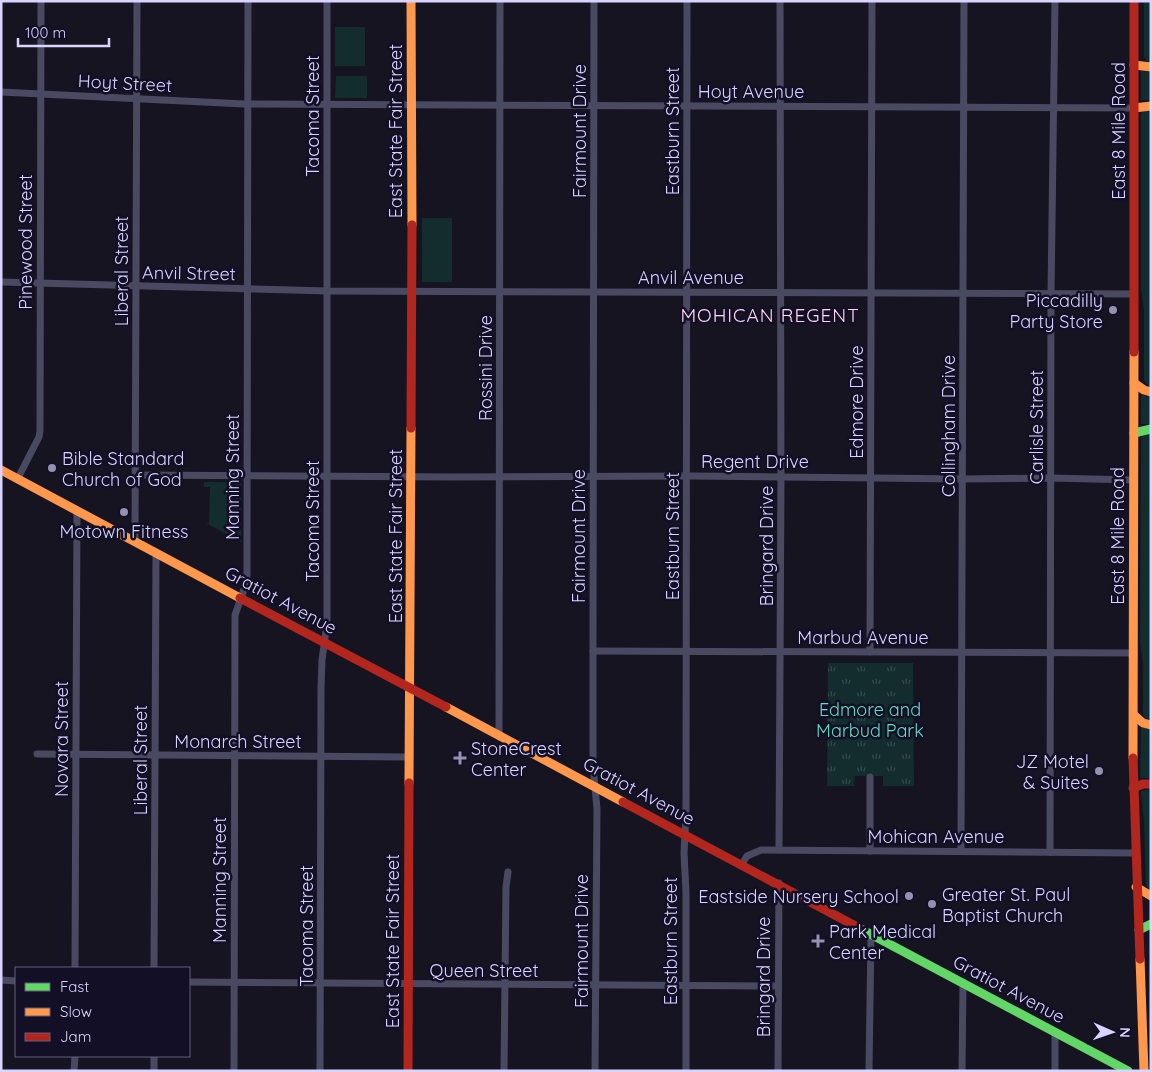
<svg xmlns="http://www.w3.org/2000/svg" width="1152" height="1072" viewBox="0 0 1152 1072" font-family="Quicksand,sans-serif">
  <defs>
    <pattern id="park-tufts" width="24" height="20" patternUnits="userSpaceOnUse" patternTransform="scale(1.25)"><rect width="24" height="20" fill="#132c2d"/><path d="M3 7l-1-3M5 7V3M7 7l1-3M15 17l-1-3M17 17v-4M19 17l1-3" fill="none" stroke="#354a4c"/></pattern>
  </defs>
  <rect width="100%" height="100%" fill="#161421"/>
  <g fill="#132c2d">
    <polygon points="1144,1 1151,1 1151,63 1146,61 1144,56"/>
    <rect x="335" y="27" width="30" height="39"/>
    <polygon points="1141,71 1151,72 1151,100 1141,100"/>
    <polygon points="336,76 367,76 367,98 335,98"/>
    <polygon points="1151,110 1151,386 1149,387 1144,380 1144,312 1141,288 1141,114 1142,112"/>
    <rect x="422" y="218" width="30" height="64"/>
    <polygon points="1141,395 1151,396 1151,424 1141,424"/>
    <polygon points="1151,434 1151,719 1150,720 1144,717 1143,713 1143,663 1140,642 1141,440 1141,437"/>
    <polygon points="204,482 241,482 241,542 206,523 209,523 210,487 204,487"/>
    <polygon points="1141,727 1151,729 1151,778 1140,778"/>
    <polygon points="1151,789 1151,891 1147,887 1146,884 1144,823 1141,794 1141,791"/>
  </g>
  <polygon fill="url(#park-tufts)" points="828,663 913,663 914,786 883,786 883,776 855,776 854,786 827,786"/>
  <g fill="none" stroke-linecap="round" stroke-linejoin="round">
    <g stroke="#4a4962" stroke-width="7">
      <polyline points="594,1 593,651 593,765 597,809 595,1071"/>
      <polyline points="1,92 244,104 1134,108"/>
      <polyline points="1,282 328,291 1134,294"/>
      <polyline points="136,475 453,477 694,476 963,479 1051,478 1134,480"/>
      <polyline points="18,478 39,437 40,431 41,1"/>
      <polyline points="135,541 137,1"/>
      <polyline points="593,651 1134,653"/>
      <polyline points="870,652 872,1"/>
      <polyline points="499,734 500,1"/>
      <polyline points="37,754 408,757"/>
      <polyline points="779,850 781,477 780,1"/>
      <polyline points="870,851 870,777"/>
      <polyline points="961,851 964,1"/>
      <polyline points="1050,852 1051,294 1055,1"/>
      <polyline points="742,864 747,856 761,850 1135,853"/>
      <polyline points="75,968 77,510"/>
      <polyline points="154,968 156,552"/>
      <polyline points="1,980 16,981"/>
      <polyline points="189,982 778,986"/>
      <polyline points="74,1071 75,1056"/>
      <polyline points="154,1071 154,1056"/>
      <polyline points="234,1071 235,615 247,581 247,548 248,1"/>
      <polyline points="320,1071 321,688 322,660 327,623 327,1"/>
      <polyline points="504,1071 506,887 508,872"/>
      <polyline points="686,1071 686,892 684,853 686,814 687,1"/>
      <polyline points="778,1071 779,883"/>
      <polyline points="869,1071 871,934"/>
      <polyline points="962,1071 963,982"/>
      <polyline points="1055,1071 1055,1032"/>
    </g>
    <g stroke="#63d668" stroke-width="9">
      <polyline points="1134,433 1151,429"/>
      <polyline points="861,929 1128,1071"/>
      <polyline points="1139,930 1151,924"/>
    </g>
    <g stroke="#ff974d" stroke-width="9">
      <polyline points="411,1 412,225"/>
      <polyline points="1134,65 1151,67"/>
      <polyline points="1134,108 1151,106"/>
      <polyline points="1134,383 1144,390 1151,392"/>
      <polyline points="1,470 240,598"/>
      <polyline points="446,707 623,802"/>
      <polyline points="1134,715 1143,723 1151,725"/>
      <polyline points="1133,758 1134,352"/>
      <polyline points="409,783 411,428"/>
      <polyline points="1136,887 1151,896"/>
      <polyline points="1140,959 1144,1071"/>
    </g>
    <g stroke="#b3261e" stroke-width="9">
      <polyline points="1134,352 1134,1"/>
      <polyline points="411,428 412,225"/>
      <polyline points="240,598 446,707"/>
      <polyline points="1133,758 1140,959"/>
      <polyline points="1133,788 1143,784 1151,784"/>
      <polyline points="623,802 861,929"/>
      <polyline points="408,1071 409,783"/>
    </g>
  </g>
  <g fill="#9591b1" stroke="#130f26" stroke-width="2">
    <circle cx="1113" cy="310" r="5"/>
    <circle cx="52" cy="468" r="5"/>
    <circle cx="124" cy="512" r="5"/>
    <path d="M457.5 750.5h5v5h5v5h-5v5h-5v-5h-5v-5h5z"/>
    <circle cx="1099" cy="771" r="5"/>
    <circle cx="909" cy="896" r="5"/>
    <circle cx="932" cy="904" r="5"/>
    <path d="M815.5 933.5h5v5h5v5h-5v5h-5v-5h-5v-5h5z"/>
  </g>
  <g text-anchor="middle" dominant-baseline="central" stroke-width="5" stroke-linejoin="round" paint-order="stroke">
    <g font-size="18" fill="#d9d4ff" stroke="#130f26">
      <text transform="translate(125 83) rotate(3)">Hoyt Street</text>
      <text x="751" y="91">Hoyt Avenue</text>
      <text transform="translate(312 116) rotate(-90)">Tacoma Street</text>
      <text transform="translate(395 131) rotate(-90)">East State Fair Street</text>
      <text transform="translate(579 131) rotate(-90)">Fairmount Drive</text>
      <text transform="translate(672 131) rotate(-90)">Eastburn Street</text>
      <text transform="translate(1118 131) rotate(-90)">East 8 Mile Road</text>
      <text transform="translate(25 242) rotate(-90)">Pinewood Street</text>
      <text transform="translate(121 271) rotate(-90)">Liberal Street</text>
      <text transform="translate(189 273) rotate(1)">Anvil Street</text>
      <text x="691" y="277">Anvil Avenue</text>
      <text transform="translate(485 368) rotate(-90)">Rossini Drive</text>
      <text transform="translate(856 402) rotate(-90)">Edmore Drive</text>
      <text transform="translate(948 426) rotate(-90)">Collingham Drive</text>
      <text transform="translate(1036 427) rotate(-90)">Carlisle Street</text>
      <text x="755" y="461">Regent Drive</text>
      <text transform="translate(232 477) rotate(-90)">Manning Street</text>
      <text transform="translate(312 521) rotate(-90)">Tacoma Street</text>
      <text transform="translate(395 536) rotate(-90)">East State Fair Street</text>
      <text transform="translate(578 536) rotate(-90)">Fairmount Drive</text>
      <text transform="translate(672 536) rotate(-90)">Eastburn Street</text>
      <text transform="translate(1117 536) rotate(-90)">East 8 Mile Road</text>
      <text transform="translate(766 546) rotate(-90)">Bringard Drive</text>
      <text transform="translate(281 600) rotate(28)">Gratiot Avenue</text>
      <text x="863" y="637">Marbud Avenue</text>
      <text transform="translate(61 739) rotate(-90)">Novara Street</text>
      <text x="238" y="741">Monarch Street</text>
      <text transform="translate(140 760) rotate(-90)">Liberal Street</text>
      <text transform="translate(639 791) rotate(28)">Gratiot Avenue</text>
      <text x="936" y="836">Mohican Avenue</text>
      <text transform="translate(219 880) rotate(-90)">Manning Street</text>
      <text transform="translate(306 926) rotate(-90)">Tacoma Street</text>
      <text transform="translate(392 941) rotate(-90)">East State Fair Street</text>
      <text transform="translate(581 941) rotate(-90)">Fairmount Drive</text>
      <text transform="translate(670 941) rotate(-90)">Eastburn Street</text>
      <text x="484" y="970">Queen Street</text>
      <text transform="translate(763 977) rotate(-90)">Bringard Drive</text>
      <text transform="translate(1009 989) rotate(28)">Gratiot Avenue</text>
    </g>
    <g font-size="18" fill="#d9d4ff" stroke="#130f26" text-anchor="start">
      <text x="1103" y="300" text-anchor="end">Piccadilly<tspan x="1103" dy="21">Party Store</tspan></text>
      <text x="62" y="458">Bible Standard<tspan x="62" dy="21">Church of God</tspan></text>
      <text x="124" y="531" text-anchor="middle">Motown Fitness</text>
      <text x="471" y="748">StoneCrest<tspan x="471" dy="21">Center</tspan></text>
      <text x="1089" y="761" text-anchor="end">JZ Motel<tspan x="1089" dy="21">&amp; Suites</tspan></text>
      <text x="942" y="894">Greater St. Paul<tspan x="942" dy="21">Baptist Church</tspan></text>
      <text x="899" y="896" text-anchor="end">Eastside Nursery School</text>
      <text x="829" y="931">Park Medical<tspan x="829" dy="21">Center</tspan></text>
    </g>
    <g font-size="18" fill="#5fe0c0" stroke="#130f26">
      <text x="870" y="709">Edmore and<tspan x="870" dy="21">Marbud Park</tspan></text>
    </g>
    <g font-size="19" letter-spacing="1" fill="#ffd6f0" stroke="#130f26">
      <text x="770" y="315">MOHICAN REGENT</text>
    </g>
  </g>
  <rect width="1152" height="1072" fill="none" stroke="#d9d4ff" stroke-width="5"/>
  <rect x="15" y="967" width="175" height="90" fill="#130f26" stroke="#625e7d"/>
  <rect x="25" y="983" width="25" height="8" fill="#63d668" stroke="#625e7d"/>
  <text x="60" y="992" font-size="15" fill="#d9d4ff">Fast</text>
  <rect x="25" y="1008" width="25" height="8" fill="#ff974d" stroke="#625e7d"/>
  <text x="60" y="1017" font-size="15" fill="#d9d4ff">Slow</text>
  <rect x="25" y="1033" width="25" height="8" fill="#b3261e" stroke="#625e7d"/>
  <text x="60" y="1042" font-size="15" fill="#d9d4ff">Jam</text>
  <g transform="translate(1112 1032) rotate(92)" stroke="#130f26" stroke-width="4" paint-order="stroke">
  <path d="M0-4L9 19L0 12L-9 19Z" fill="#d9d4ff"/>
  <text y="-8" font-size="14" font-weight="bold" text-anchor="middle" fill="#d9d4ff">N</text>
  </g>
  <path d="M18 38v8h91v-8" fill="none" stroke="#d9d4ff" stroke-width="2.5"/>
  <text x="25" y="38" font-size="15" fill="#d9d4ff" stroke="#130f26" stroke-width="4" paint-order="stroke">100 m</text>
</svg>
